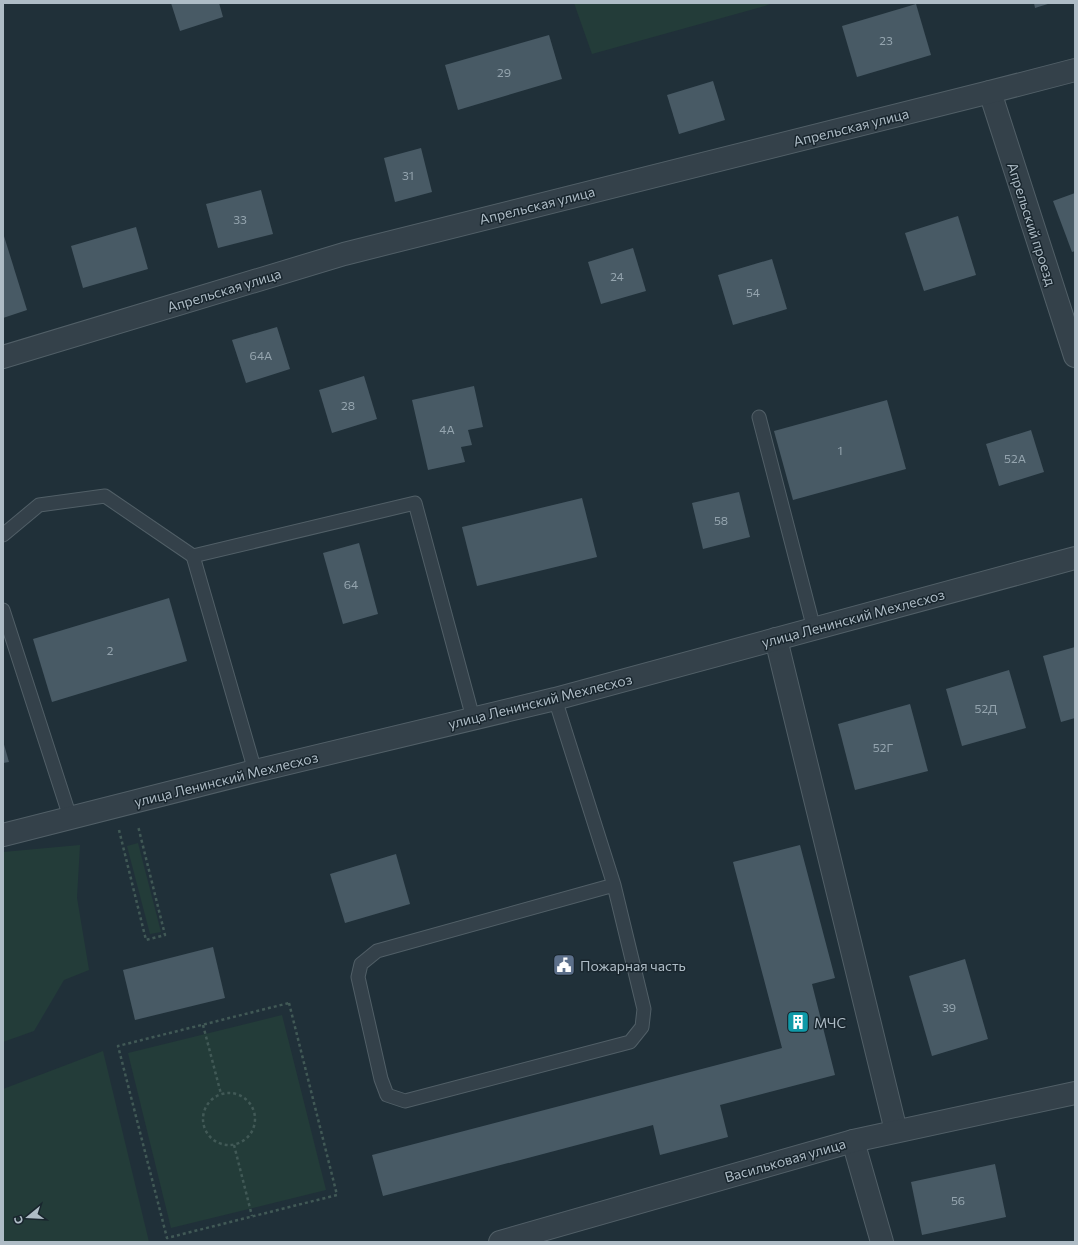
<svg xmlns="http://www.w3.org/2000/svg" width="1078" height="1245" viewBox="0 0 1078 1245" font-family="Commissioner,sans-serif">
  <rect width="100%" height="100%" fill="#203039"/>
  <g fill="#233c39">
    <polygon points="574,3 772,3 765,6 592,54"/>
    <polygon points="138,843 161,932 150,934 127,846"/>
    <polygon points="80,845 77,898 89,970 64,980 34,1031 3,1042 3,852"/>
    <polygon points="282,1015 326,1190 171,1228 128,1053"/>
    <polygon points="103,1051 149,1242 3,1242 3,1089"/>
  </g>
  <g fill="#485a65">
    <polygon points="171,3 219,3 223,17 180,31"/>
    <polygon points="1034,3 1051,3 1035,8"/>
    <polygon points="916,4 931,55 857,77 842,26"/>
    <polygon points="549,35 562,79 458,110 445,65"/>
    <polygon points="713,81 725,120 679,134 667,95"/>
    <polygon points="421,148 432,192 395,202 384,158"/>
    <polygon points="261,190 273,234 218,248 206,204"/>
    <polygon points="1075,193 1075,251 1072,252 1053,201"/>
    <polygon points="958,216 976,275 924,291 905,233"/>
    <polygon points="136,227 148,269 83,288 71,246"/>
    <polygon points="3,233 27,310 3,318"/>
    <polygon points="633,248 646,291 601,304 588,262"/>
    <polygon points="772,259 787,309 733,325 718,275"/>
    <polygon points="277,327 290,369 246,383 232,340"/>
    <polygon points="364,376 377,419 332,433 319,390"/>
    <polygon points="474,386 483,427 468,430 472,445 461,447 465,462 428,470 412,400"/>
    <polygon points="887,400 906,469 793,500 774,431"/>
    <polygon points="1031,430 1044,472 999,486 986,444"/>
    <polygon points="739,492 750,537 703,549 692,503"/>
    <polygon points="582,498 597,557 477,586 462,527"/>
    <polygon points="359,543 378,614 343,624 323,553"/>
    <polygon points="169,598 187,661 52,702 33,639"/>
    <polygon points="1075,647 1075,718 1061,722 1043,656"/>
    <polygon points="1009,670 1026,728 962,746 946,689"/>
    <polygon points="910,704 928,771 855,790 838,724"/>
    <polygon points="3,741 9,762 3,763"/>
    <polygon points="800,845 835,978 812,984 835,1075 720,1105 728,1137 660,1155 653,1125 383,1196 372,1155 782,1048 733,862"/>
    <polygon points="396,854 410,904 345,923 330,874"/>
    <polygon points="213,947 225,998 135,1020 123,970"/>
    <polygon points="965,959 988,1039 932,1056 909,976"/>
    <polygon points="995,1164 1006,1217 922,1235 911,1182"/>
  </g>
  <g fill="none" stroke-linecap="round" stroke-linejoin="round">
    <g stroke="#515f67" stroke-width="15">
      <g id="service">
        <polyline points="759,417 814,629"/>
        <polyline points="3,535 39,505 105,496 193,556"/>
        <polyline points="3,610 70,817"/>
        <polyline points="555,699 614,885 644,1009 642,1027 630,1042 405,1101 387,1095 381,1079 358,977 361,964 377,951 614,885"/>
        <polyline points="255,771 193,556 415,503 473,718"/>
      </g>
    </g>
    <g stroke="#515f67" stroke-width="24">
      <g id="minor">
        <polyline points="990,92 1075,356"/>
        <polyline points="3,357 344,254 990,92 1075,70"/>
        <polyline points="776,639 896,1131"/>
        <polyline points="3,835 255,771 555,699 1075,558"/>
        <polyline points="853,1141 882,1242"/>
        <polyline points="500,1242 853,1141 1075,1093"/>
      </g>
    </g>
    <g stroke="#415956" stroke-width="2.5" stroke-dasharray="3 3" stroke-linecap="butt">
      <polyline points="119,830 146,940 165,935 138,826"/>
      <polygon points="289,1003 337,1195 167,1238 118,1046"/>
      <polyline points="203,1025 221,1094"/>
      <circle cx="229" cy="1119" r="26"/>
      <polyline points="234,1145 252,1216"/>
    </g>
    <use href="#service" stroke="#34414a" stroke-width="13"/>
    <use href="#minor" stroke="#34414a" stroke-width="22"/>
  </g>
  <defs>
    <g id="civic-square" transform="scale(1.15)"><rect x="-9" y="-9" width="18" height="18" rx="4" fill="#5c6f8a" stroke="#19262e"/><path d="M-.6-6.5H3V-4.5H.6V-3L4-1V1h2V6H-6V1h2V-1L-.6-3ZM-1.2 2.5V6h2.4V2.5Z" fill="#fff"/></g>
    <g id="building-square" transform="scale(1.15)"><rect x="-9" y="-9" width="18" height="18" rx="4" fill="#0f9aa8" stroke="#19262e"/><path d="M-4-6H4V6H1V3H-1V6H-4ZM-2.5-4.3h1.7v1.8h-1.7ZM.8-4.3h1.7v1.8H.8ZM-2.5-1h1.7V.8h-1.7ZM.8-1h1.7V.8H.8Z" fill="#fff"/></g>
  </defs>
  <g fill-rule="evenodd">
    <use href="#civic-square" x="564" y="965"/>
    <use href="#building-square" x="798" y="1022"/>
  </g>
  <g text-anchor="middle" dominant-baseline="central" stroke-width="3" stroke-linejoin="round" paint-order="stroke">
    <g font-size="12" fill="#94a4ae">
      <text x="886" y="40">23</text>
      <text x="504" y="72">29</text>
      <text x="408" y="175">31</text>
      <text x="240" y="219">33</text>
      <text x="617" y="276">24</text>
      <text x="753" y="292">54</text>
      <text x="261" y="355">64А</text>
      <text x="348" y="405">28</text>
      <text x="447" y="429">4А</text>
      <text x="840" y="450">1</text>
      <text x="1015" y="458">52А</text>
      <text x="721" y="520">58</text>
      <text x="351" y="584">64</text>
      <text x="110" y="650">2</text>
      <text x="986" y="708">52Д</text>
      <text x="883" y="747">52Г</text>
      <text x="949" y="1007">39</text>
      <text x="958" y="1200">56</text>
    </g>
    <g font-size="14" fill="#aebcc6" stroke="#19262e">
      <text transform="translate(851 127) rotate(-14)">Апрельская улица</text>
      <text transform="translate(537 205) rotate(-14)">Апрельская улица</text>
      <text transform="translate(1032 224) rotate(72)">Апрельский проезд</text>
      <text transform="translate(224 290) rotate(-17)">Апрельская улица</text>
      <text transform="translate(853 618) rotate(-15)">улица Ленинский Мехлесхоз</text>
      <text transform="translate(540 701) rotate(-14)">улица Ленинский Мехлесхоз</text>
      <text transform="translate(226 779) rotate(-14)">улица Ленинский Мехлесхоз</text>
      <text transform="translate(785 1160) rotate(-16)">Васильковая улица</text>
    </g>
    <g font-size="14" fill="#aebcc6" stroke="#19262e" text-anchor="start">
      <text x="580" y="965">Пожарная часть</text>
      <text x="814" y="1022">МЧС</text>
    </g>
  </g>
  <rect width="1078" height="1245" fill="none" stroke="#aebcc6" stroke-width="8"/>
  <g transform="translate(28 1217) rotate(252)" stroke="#19262e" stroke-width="3" paint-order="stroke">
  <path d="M0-3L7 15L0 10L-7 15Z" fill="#aebcc6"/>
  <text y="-6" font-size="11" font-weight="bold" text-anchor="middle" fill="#aebcc6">С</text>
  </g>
</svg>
